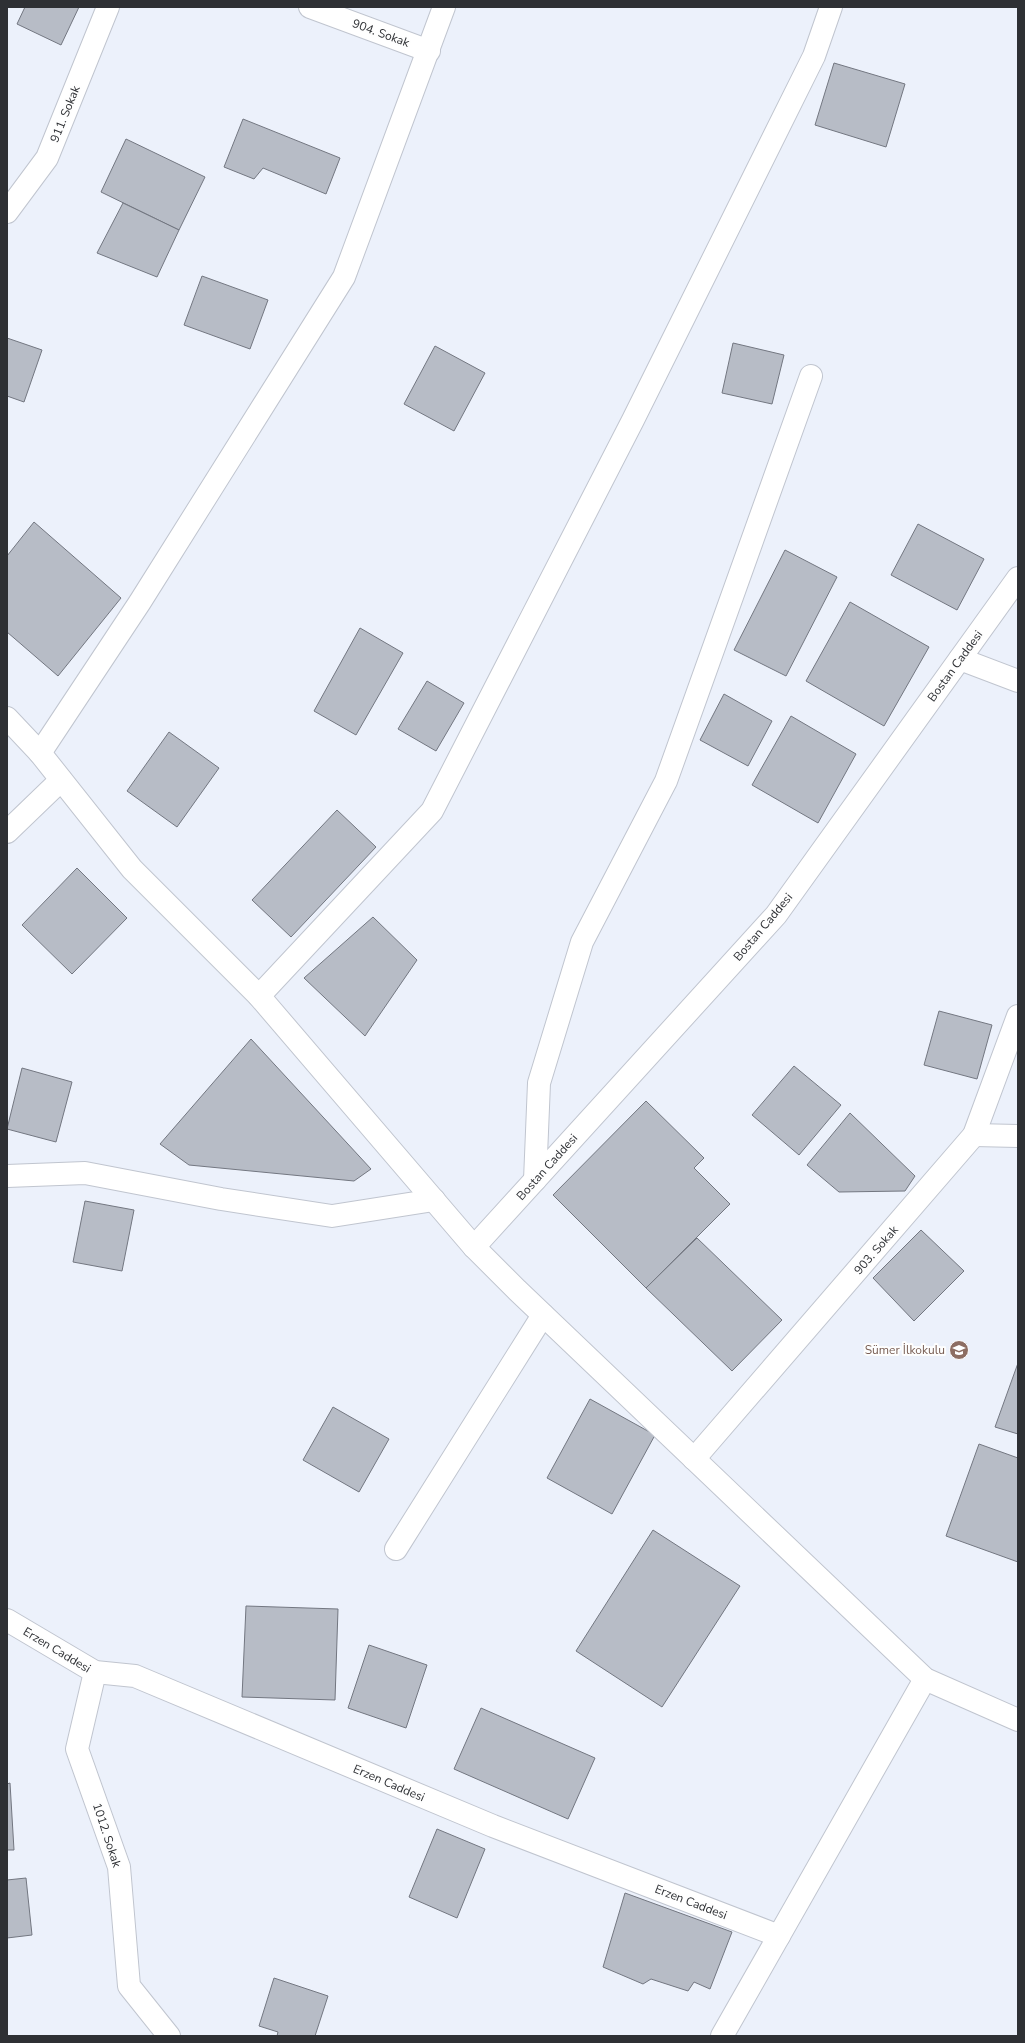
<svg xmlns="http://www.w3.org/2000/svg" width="1025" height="2043" viewBox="0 0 1025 2043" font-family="'Nunito Sans',sans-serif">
  <rect width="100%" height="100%" fill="#ecf1fb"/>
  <g fill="#b7bcc6" stroke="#737781">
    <polygon points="25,7 79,7 61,45 17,24"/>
    <polygon points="834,63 905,84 886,147 815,125"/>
    <polygon points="243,119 340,158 326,194 263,168 254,179 224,167"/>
    <polygon points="126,139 205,177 179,230 101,192"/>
    <polygon points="123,203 179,230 157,277 97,253"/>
    <polygon points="202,276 268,300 250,349 184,325"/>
    <polygon points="7,338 42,350 24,402 7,396"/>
    <polygon points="733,343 784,355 772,404 722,393"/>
    <polygon points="435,346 485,373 454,431 404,404"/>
    <polygon points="34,522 121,598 58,676 7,632 7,556"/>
    <polygon points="918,524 984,559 957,610 891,575"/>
    <polygon points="785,550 837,577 786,676 734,650"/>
    <polygon points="850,602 929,647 884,726 806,681"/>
    <polygon points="360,628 403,653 356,735 314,711"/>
    <polygon points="427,681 464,703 436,751 398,729"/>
    <polygon points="724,694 772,721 748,766 700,740"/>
    <polygon points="791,716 856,754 818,823 752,785"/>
    <polygon points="169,732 219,768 177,827 127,791"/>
    <polygon points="337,810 376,847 291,937 252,900"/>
    <polygon points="77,868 127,918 72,974 22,925"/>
    <polygon points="373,917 417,960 365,1036 304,978"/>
    <polygon points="939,1011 992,1025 977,1079 924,1065"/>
    <polygon points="251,1039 371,1169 354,1181 189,1165 160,1144"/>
    <polygon points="794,1066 841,1105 799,1155 752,1115"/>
    <polygon points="22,1068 72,1082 56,1142 7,1129"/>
    <polygon points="646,1101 704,1158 694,1168 730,1204 646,1288 553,1195"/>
    <polygon points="850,1113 915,1176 905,1191 839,1192 807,1165"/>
    <polygon points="85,1201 134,1210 122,1271 73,1262"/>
    <polygon points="921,1230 964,1271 914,1321 873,1278"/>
    <polygon points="697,1238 782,1320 732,1371 646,1288"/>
    <polygon points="1018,1363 1018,1434 995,1427"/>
    <polygon points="590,1399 655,1435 612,1514 547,1478"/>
    <polygon points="333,1407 389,1439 359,1492 303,1460"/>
    <polygon points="979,1444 1018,1458 1018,1562 946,1536"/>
    <polygon points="653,1530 740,1586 662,1707 576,1651"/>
    <polygon points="246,1606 338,1609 335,1700 242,1697"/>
    <polygon points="369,1645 427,1665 406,1728 348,1708"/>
    <polygon points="481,1708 595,1758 568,1819 454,1769"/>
    <polygon points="10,1783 14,1850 7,1850 7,1784"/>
    <polygon points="437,1829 485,1849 457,1918 409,1897"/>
    <polygon points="26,1878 32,1935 7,1938 7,1880"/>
    <polygon points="625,1893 732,1932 710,1989 694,1982 688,1991 651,1979 643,1984 603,1967"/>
    <polygon points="274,1978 328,1996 315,2036 277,2036 278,2032 259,2026"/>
  </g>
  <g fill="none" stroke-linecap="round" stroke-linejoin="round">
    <g stroke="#c0c5cf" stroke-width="24">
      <g id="minor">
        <polyline points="310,7 429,51"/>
        <polyline points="7,212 47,158 108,7"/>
        <polyline points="960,659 1018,681"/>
        <polyline points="40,753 140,602 344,277 444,7"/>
        <polyline points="7,832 61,780"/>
        <polyline points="259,996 432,811 633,420 814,56 831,7"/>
        <polyline points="974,1135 1018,1136"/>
        <polyline points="7,1176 85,1173 221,1199 332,1216 434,1200"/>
        <polyline points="535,1180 539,1083 582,942 666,781 811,376"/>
        <polyline points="474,1247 776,915 1018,578"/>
        <polyline points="694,1459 974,1135 1018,1016"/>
        <polyline points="396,1549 543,1315"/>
        <polyline points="7,1620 95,1672 135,1676 493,1826 779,1936"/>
        <polyline points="95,1672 77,1749 119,1867 129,1986 169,2036"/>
        <polyline points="722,2036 925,1679"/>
      </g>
    </g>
    <g stroke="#c0c5cf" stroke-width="24">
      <polyline id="major" points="7,718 40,753 132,869 259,996 474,1247 517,1290 925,1679 1018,1720"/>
    </g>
    <use href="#minor" stroke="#fff" stroke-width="22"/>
    <use href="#major" stroke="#fff" stroke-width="22"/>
  </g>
  <defs>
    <g id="school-disc" transform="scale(1)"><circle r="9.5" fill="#8d6e63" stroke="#fefefe"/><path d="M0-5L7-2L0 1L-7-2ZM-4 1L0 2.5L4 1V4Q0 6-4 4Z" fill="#fff"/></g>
  </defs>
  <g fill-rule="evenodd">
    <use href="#school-disc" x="959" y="1350"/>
  </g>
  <g text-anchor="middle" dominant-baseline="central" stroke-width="4" stroke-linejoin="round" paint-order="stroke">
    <g font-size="12" fill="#2e3034" stroke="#fefefe">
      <text transform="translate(381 33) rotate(20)">904. Sokak</text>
      <text transform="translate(65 114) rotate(-68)">911. Sokak</text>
      <text transform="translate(955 666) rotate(-54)">Bostan Caddesi</text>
      <text transform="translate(763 927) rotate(-50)">Bostan Caddesi</text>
      <text transform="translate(547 1167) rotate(-48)">Bostan Caddesi</text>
      <text transform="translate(876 1250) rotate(-49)">903. Sokak</text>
      <text transform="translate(57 1650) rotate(31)">Erzen Caddesi</text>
      <text transform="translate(389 1783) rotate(23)">Erzen Caddesi</text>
      <text transform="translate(107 1835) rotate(72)">1012. Sokak</text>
      <text transform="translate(691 1902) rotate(21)">Erzen Caddesi</text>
    </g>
    <g font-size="12" fill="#785e54" stroke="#fefefe" text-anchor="end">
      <text x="945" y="1350">Sümer İlkokulu</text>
    </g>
  </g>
  <rect width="1025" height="2043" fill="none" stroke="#2e3034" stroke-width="16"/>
</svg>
